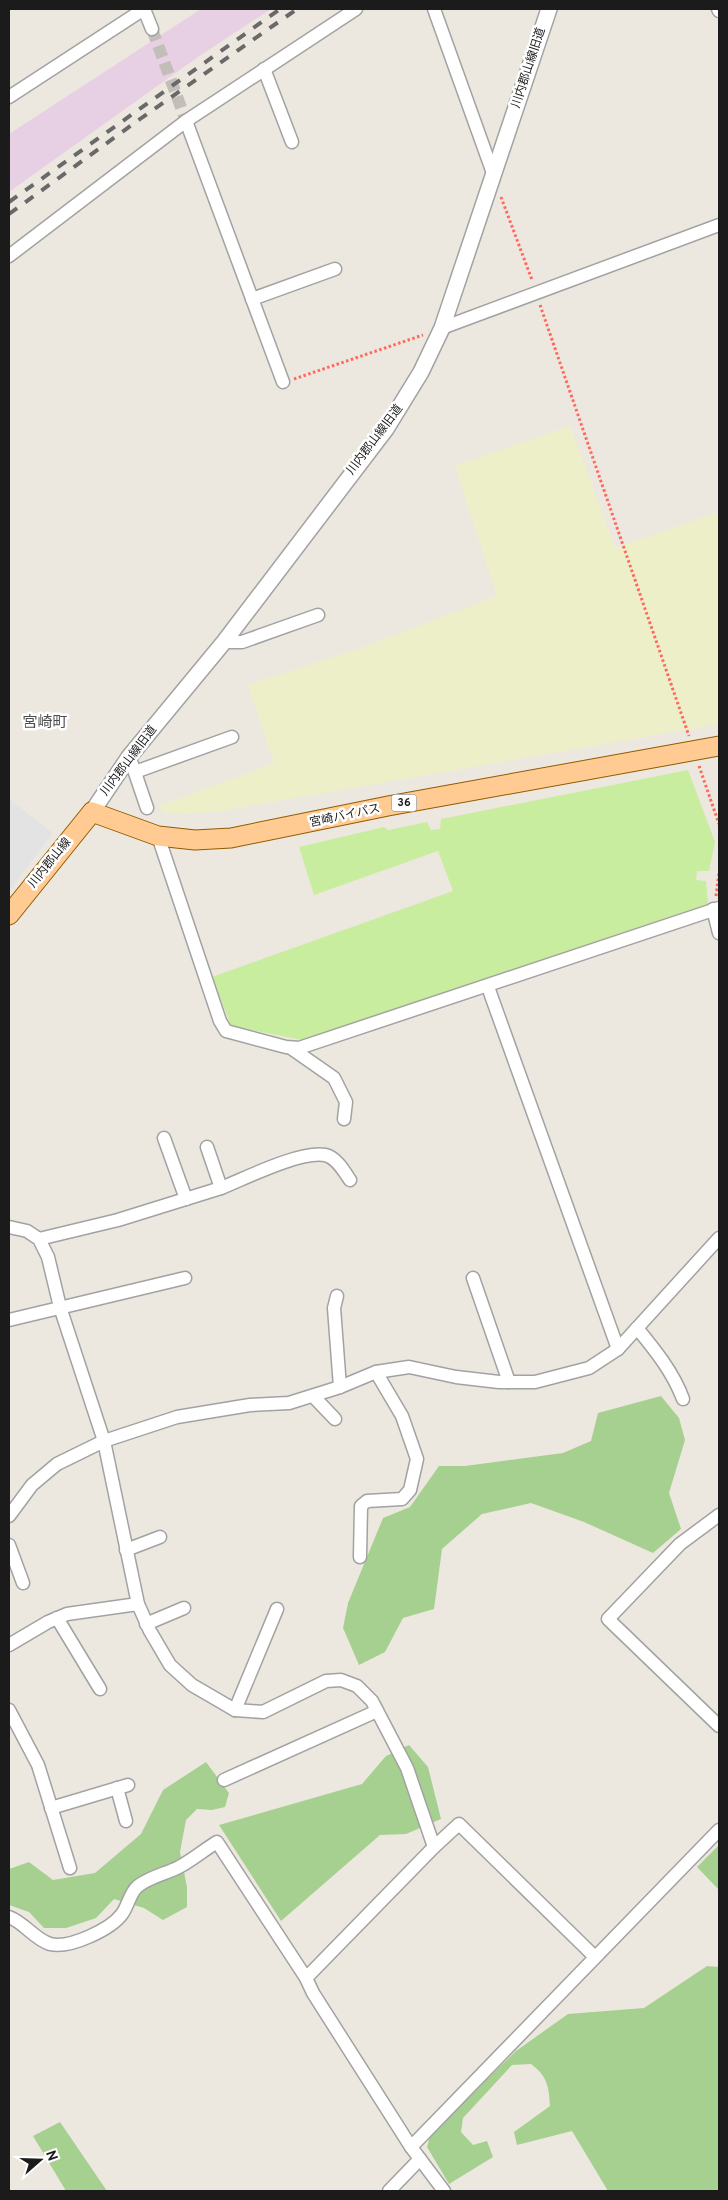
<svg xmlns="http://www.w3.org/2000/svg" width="728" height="2200" viewBox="0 0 728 2200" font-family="Overpass,'Noto Sans JP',sans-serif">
  <rect width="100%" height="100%" fill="#ede8df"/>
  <polygon fill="#e7d0e4" points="201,9 271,9 198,57 9,192 9,134"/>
  <polygon fill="#edefc8" points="570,426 615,548 719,512 719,724 220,811 189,814 164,812 159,806 274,763 248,685 361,648 497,596 455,466"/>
  <polygon fill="#c9ed9f" points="688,770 715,842 709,871 697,871 696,880 706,881 708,904 302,1040 231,1026 212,977 453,891 438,851 314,895 299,847 384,827 388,830 427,822 431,830 440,829 441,819"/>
  <g fill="#a6d090">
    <polygon points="661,1396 679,1418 685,1440 669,1493 681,1529 653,1553 584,1522 531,1503 482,1514 442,1549 434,1609 403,1618 385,1652 359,1665 343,1628 348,1603 383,1518 410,1507 439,1466 465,1466 563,1453 591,1441 598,1413"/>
    <polygon points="409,1745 428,1767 441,1819 406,1834 380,1835 281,1921 219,1825 362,1784 386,1756"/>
    <polygon points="206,1762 229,1793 225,1807 212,1810 197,1809 186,1820 180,1852 187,1887 187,1907 163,1920 144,1908 114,1899 96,1918 66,1928 44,1928 29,1912 9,1905 9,1869 29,1862 53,1880 95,1873 141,1834 163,1790"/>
    <polygon points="719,1845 719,1890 697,1867"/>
    <path d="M707,1966L719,1967V2191H608L572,2131L517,2145L514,2132L550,2106C549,2086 547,2076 531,2064L512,2065L463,2118L461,2132L473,2145L487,2141L493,2157L449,2184L427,2147L431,2133L516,2051L568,2014L644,2008Z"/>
    <polygon points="60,2122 107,2191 66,2191 33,2136"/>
  </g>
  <polygon fill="#e3e3e3" points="9,799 53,833 9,891"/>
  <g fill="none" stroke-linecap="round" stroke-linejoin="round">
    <polyline stroke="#c3bfb8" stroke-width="12" stroke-dasharray="12 6" stroke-linecap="butt" points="152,29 186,121"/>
    <g stroke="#a2a2a2" stroke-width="15">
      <g id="minor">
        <polyline points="144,9 152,29"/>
        <polyline points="434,9 494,176"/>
        <polyline points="718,9 719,11"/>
        <polyline points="264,69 292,142"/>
        <polyline points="9,97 144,9"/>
        <polyline points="186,121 283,382"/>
        <polyline points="9,256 186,121 356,9"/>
        <polyline points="252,299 335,269"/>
        <polyline points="442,328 719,225"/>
        <polyline points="224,642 242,642 318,615"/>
        <polyline points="132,764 147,808"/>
        <polyline points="135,772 232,737"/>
        <polyline points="158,836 220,1021 226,1031 286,1047 299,1048 719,908"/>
        <polyline points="713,909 719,933"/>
        <polyline points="488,987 618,1349"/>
        <polyline points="291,1048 334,1078 346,1102 344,1119"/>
        <polyline points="164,1138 186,1199"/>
        <path d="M221,1188C246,1178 299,1151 325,1155C336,1157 344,1171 350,1180"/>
        <polyline points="9,1227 27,1231 39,1239 48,1257 60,1307 104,1441 138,1604 150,1631 170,1665 192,1685 235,1710 263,1712 326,1681 341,1680 357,1686 372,1701 407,1768 434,1847 459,1824 595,1957"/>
        <polyline points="39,1239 118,1220 221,1188 207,1147"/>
        <polyline points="473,1278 509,1382"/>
        <polyline points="337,1296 334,1308 340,1387"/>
        <polyline points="9,1320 185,1278"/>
        <path d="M637,1328C655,1350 673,1372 683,1399"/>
        <polyline points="313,1396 335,1419"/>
        <polyline points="719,1515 680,1544 608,1619 719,1726"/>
        <polyline points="9,1516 32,1485 57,1464 104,1441 177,1417 250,1405 289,1403 340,1387 376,1372 409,1367 456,1377 499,1382 535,1382 589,1368 618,1349 719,1238"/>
        <polyline points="9,1545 23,1583"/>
        <polyline points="126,1550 160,1537"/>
        <polyline points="360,1557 361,1506 367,1501 402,1499 410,1490 417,1459 402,1416 376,1372"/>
        <polyline points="57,1618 100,1689"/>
        <polyline points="146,1624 184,1608"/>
        <polyline points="9,1645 48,1622 67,1614 138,1604"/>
        <polyline points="9,1710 38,1765 70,1868"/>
        <polyline points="235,1710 277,1609"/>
        <polyline points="224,1780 377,1711"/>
        <polyline points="117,1788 126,1821"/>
        <polyline points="51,1808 128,1785"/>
        <path d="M9,1917C25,1923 34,1939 50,1944C70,1949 111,1929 122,1914C128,1906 130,1893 137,1887C146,1878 168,1873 179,1867C192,1860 204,1850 217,1842L306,1978L313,1993L411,2147L444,2191"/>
        <polyline points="306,1978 434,1847"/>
        <polyline points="411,2147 719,1830"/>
        <polyline points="389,2191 420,2159"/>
      </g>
    </g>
    <g stroke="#a2a2a2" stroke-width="18">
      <polyline id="tertiary" points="92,812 129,757 224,642 386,429 421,372 442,328 549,9"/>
    </g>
    <g stroke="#915b00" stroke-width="21">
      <polyline id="primary" points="9,915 92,812 158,836 195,840 231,838 388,806 719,746"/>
    </g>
    <g stroke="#ff685e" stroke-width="3" stroke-dasharray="2.5 2.5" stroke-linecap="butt">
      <polyline points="501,197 532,280"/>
      <polyline points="540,305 689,736"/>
      <polyline points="294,379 423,335"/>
      <polyline points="699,766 719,824"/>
      <polyline points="716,896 719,873"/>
    </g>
    <use href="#minor" stroke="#fff" stroke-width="12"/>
    <use href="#tertiary" stroke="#fff" stroke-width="15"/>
    <use href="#primary" stroke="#ffcb92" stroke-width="19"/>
    <g stroke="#696969" stroke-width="4" stroke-dasharray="10 10" stroke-linecap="butt">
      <polyline points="9,202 280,9"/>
      <polyline points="9,214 140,119 297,9"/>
    </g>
  </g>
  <g text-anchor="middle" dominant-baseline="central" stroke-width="5" stroke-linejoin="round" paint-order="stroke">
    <rect fill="#fff" stroke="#5f5f5f" stroke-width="1" x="391.5" y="794.5" width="25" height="17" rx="4"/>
    <g font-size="11" font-weight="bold" fill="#1b1b1b">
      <text x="404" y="803">36</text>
    </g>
    <g font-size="12" fill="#1b1b1b" stroke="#fff">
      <text transform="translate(529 68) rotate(-72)">川内郡山線旧道</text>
      <text transform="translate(375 440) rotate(-53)">川内郡山線旧道</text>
      <text transform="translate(129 761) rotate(-53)">川内郡山線旧道</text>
      <text transform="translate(345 816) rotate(-12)">宮崎バイパス</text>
      <text transform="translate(50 863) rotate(-51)">川内郡山線</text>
    </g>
    <g font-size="15" fill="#4e4e4e" stroke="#fff">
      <text x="45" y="723">宮崎町</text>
    </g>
  </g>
  <rect width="728" height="2200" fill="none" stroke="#1b1b1b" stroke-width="20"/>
  <g transform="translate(40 2160) rotate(70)" stroke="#ffffff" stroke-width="4" paint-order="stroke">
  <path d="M0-4L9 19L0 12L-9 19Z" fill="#1b1b1b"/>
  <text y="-8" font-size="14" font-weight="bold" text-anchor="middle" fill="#1b1b1b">N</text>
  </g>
</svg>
